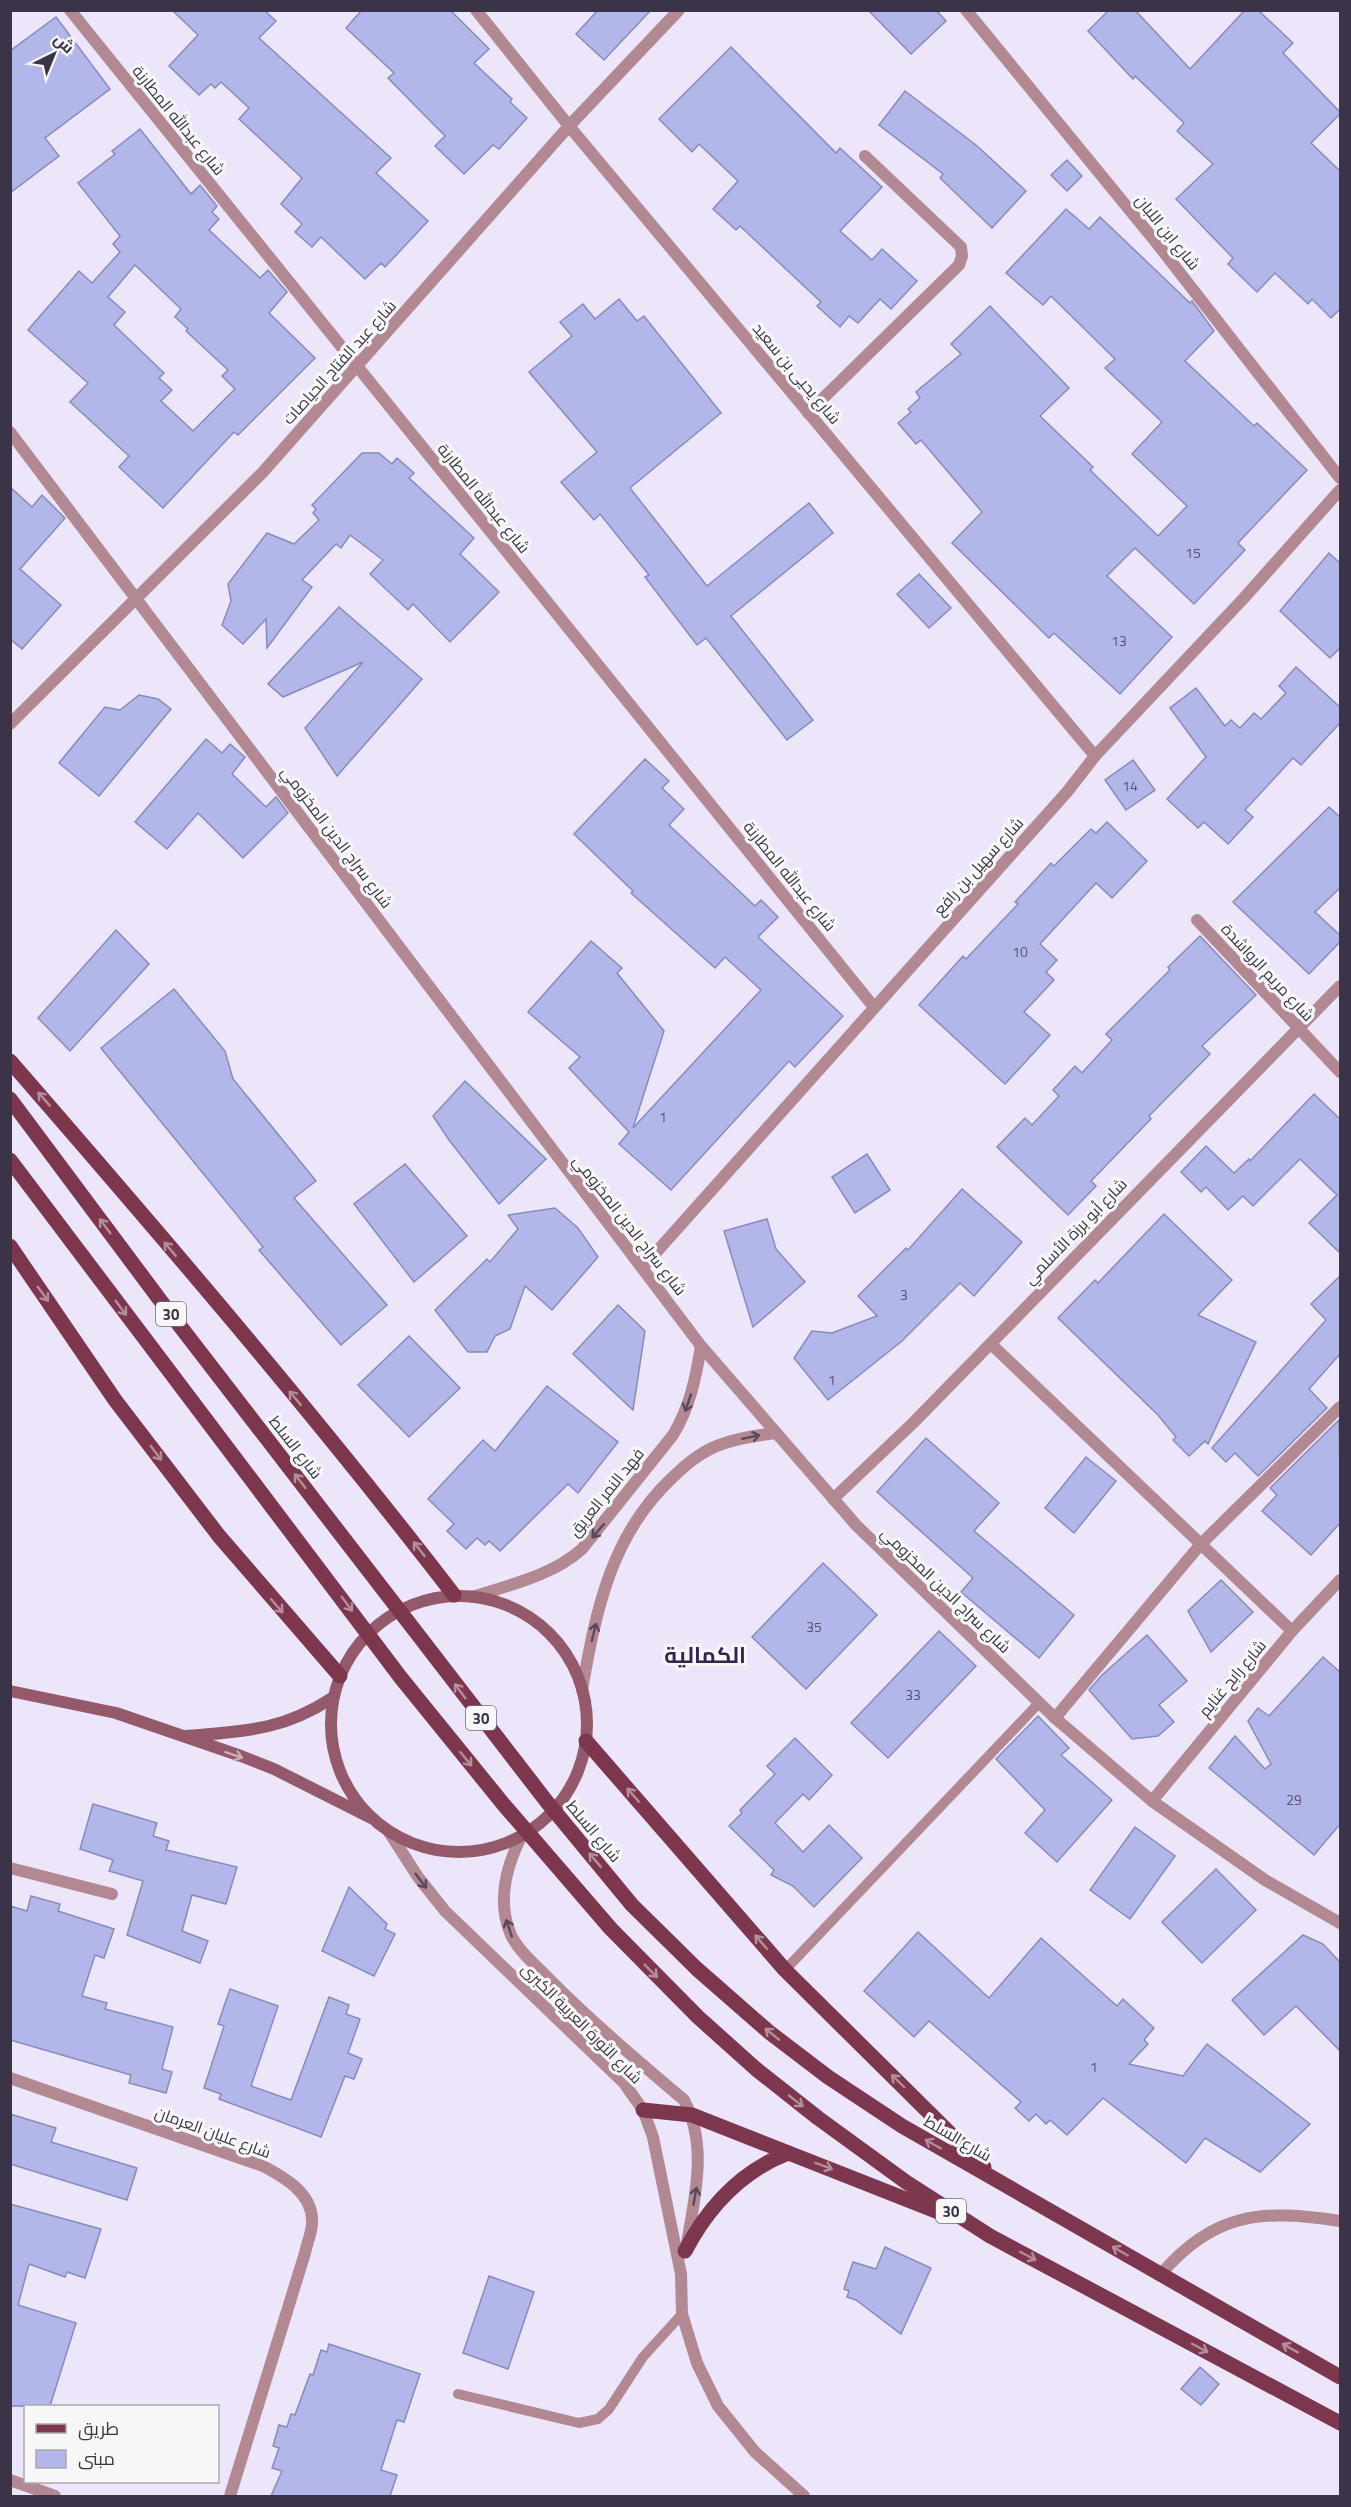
<svg xmlns="http://www.w3.org/2000/svg" width="1351" height="2507" viewBox="0 0 1351 2507" font-family="'Titillium Web',Cairo,sans-serif">
  <rect width="100%" height="100%" fill="#ede6fb"/>
  <g fill="#b2b6e9" stroke="#878bbc" stroke-width="1.5" fill-rule="evenodd">
    <polygon points="172,10 264,10 276,21 259,38 391,158 376,173 428,221 385,267 381,263 365,279 321,237 312,247 295,232 302,224 281,204 302,178 239,119 249,108 221,82 215,88 211,84 199,95 169,66 198,35"/>
    <polygon points="362,10 450,10 489,49 474,63 512,99 510,102 527,118 499,149 493,145 464,174 435,146 445,136 388,78 394,73 346,28"/>
    <polygon points="598,10 651,10 604,60 576,34"/>
    <polygon points="868,10 936,10 946,21 911,54"/>
    <polygon points="1109,10 1135,10 1190,69 1245,10 1258,10 1293,43 1283,53 1341,113 1311,143 1341,172 1341,308 1331,318 1312,299 1308,304 1275,273 1257,292 1228,264 1233,258 1176,199 1213,164 1177,131 1184,123 1135,76 1133,79 1088,31"/>
    <polygon points="56,17 110,89 45,138 59,156 10,193 10,51"/>
    <polygon points="731,47 836,153 840,148 882,187 840,231 872,260 882,249 917,281 891,309 880,299 858,323 849,316 840,327 817,306 821,302 740,226 736,230 713,209 738,181 699,144 692,152 659,119"/>
    <polygon points="905,91 976,145 1026,191 992,228 940,178 943,174 879,125"/>
    <path d="M140,129L191,194L200,185L217,206L212,212L219,219L209,230L260,278L268,270L287,292L269,313L315,358L238,435L234,432L163,508L119,467L129,456L70,402L88,383L28,330L79,271L92,283L120,252L113,244L120,236L78,183L115,154L112,151ZM135,265L181,309L175,317L188,329L186,331L228,370L222,376L235,389L193,431L161,401L172,390L159,378L164,373L114,325L125,312L108,297Z"/>
    <polygon points="1067,160 1082,176 1067,191 1051,175"/>
    <polygon points="1066,209 1089,229 1100,217 1190,303 1192,301 1214,331 1185,361 1254,426 1257,423 1307,470 1238,543 1245,550 1194,604 1135,548 1107,576 1172,637 1120,694 1054,633 1049,638 952,543 982,512 921,440 916,444 898,423 911,412 908,409 920,398 916,392 961,354 951,344 990,306 1069,388 1040,416 1093,467 1090,470 1158,536 1187,506 1132,454 1162,422 1105,368 1115,359 1051,296 1043,305 1006,273"/>
    <polygon points="619,299 637,321 644,316 721,413 630,488 707,586 809,503 833,533 731,616 813,720 787,740 706,638 697,645 645,577 649,575 600,514 594,520 561,482 597,452 529,372 572,336 560,322 583,304 595,319"/>
    <polygon points="362,453 379,453 392,464 397,458 414,473 409,478 474,538 460,554 499,592 450,642 413,604 408,610 370,574 383,560 350,535 341,548 336,544 302,580 312,587 267,648 266,619 243,644 222,625 231,601 228,584 267,533 294,544 319,520 313,513 316,509 312,505"/>
    <polygon points="10,487 32,507 42,495 65,518 20,569 61,605 22,649 10,639"/>
    <polygon points="1329,553 1341,564 1341,647 1330,658 1280,611"/>
    <polygon points="919,574 951,608 929,628 897,594"/>
    <polygon points="339,607 422,679 337,776 305,728 363,662 283,697 268,684"/>
    <polygon points="1296,667 1341,708 1341,722 1301,765 1293,758 1245,810 1253,817 1228,844 1204,822 1198,828 1167,799 1206,757 1170,708 1196,688 1225,726 1231,720 1240,728 1254,713 1261,719 1286,693 1279,686"/>
    <polygon points="139,695 158,699 171,709 99,796 59,763 105,707 120,710"/>
    <polygon points="206,739 222,753 230,744 245,757 232,774 266,807 276,797 288,813 243,858 198,813 167,849 135,822"/>
    <polygon points="645,759 669,781 662,788 684,809 669,825 755,906 761,900 778,917 758,937 843,1016 795,1067 789,1061 671,1190 619,1144 629,1132 569,1068 580,1057 528,1012 591,941 622,968 617,973 664,1031 633,1128 761,990 725,957 715,968 631,893 633,891 574,834"/>
    <polygon points="1133,760 1155,790 1126,810 1105,780"/>
    <polygon points="1329,807 1341,818 1341,887 1315,912 1341,936 1341,941 1309,974 1233,902"/>
    <polygon points="1107,822 1147,861 1112,898 1096,883 1040,944 1057,960 1046,972 1054,980 1024,1012 1050,1035 1005,1084 919,1005 963,956 966,959 1018,904 1015,902 1051,863 1054,866 1091,829 1096,833"/>
    <polygon points="116,930 149,964 70,1051 38,1018"/>
    <polygon points="1200,936 1256,995 1202,1046 1210,1054 1149,1116 1151,1119 1091,1181 1096,1186 1068,1215 997,1147 1025,1118 1032,1125 1059,1096 1053,1090 1075,1066 1082,1073 1112,1040 1106,1034 1170,970 1168,967"/>
    <polygon points="174,989 225,1051 233,1079 316,1181 294,1198 387,1305 341,1345 259,1250 263,1247 101,1048"/>
    <polygon points="465,1081 546,1159 499,1204 449,1140 433,1116"/>
    <polygon points="1314,1094 1341,1120 1341,1254 1309,1223 1337,1195 1300,1159 1253,1206 1243,1196 1228,1210 1206,1187 1201,1192 1181,1172 1206,1146 1234,1173 1249,1159 1250,1161"/>
    <polygon points="867,1154 890,1190 855,1213 832,1177"/>
    <polygon points="405,1164 467,1236 414,1282 354,1204"/>
    <polygon points="962,1189 1022,1242 974,1296 960,1283 902,1341 828,1400 794,1358 812,1331 832,1333 877,1316 858,1296 906,1248 908,1250"/>
    <polygon points="555,1208 578,1228 598,1257 552,1310 525,1286 510,1329 495,1336 487,1352 468,1352 435,1310 487,1259 490,1262 518,1229 508,1215"/>
    <polygon points="1164,1214 1232,1280 1198,1315 1256,1342 1208,1444 1205,1441 1189,1456 1173,1440 1176,1437 1158,1415 1058,1318 1095,1280 1098,1283"/>
    <polygon points="767,1219 776,1249 805,1282 753,1327 724,1231"/>
    <polygon points="1341,1275 1341,1353 1309,1389 1327,1408 1258,1476 1235,1453 1226,1462 1212,1448 1326,1320 1311,1304"/>
    <polygon points="618,1305 645,1331 633,1410 573,1354"/>
    <polygon points="409,1336 460,1388 409,1437 358,1385"/>
    <polygon points="547,1386 618,1442 578,1493 568,1484 500,1551 489,1541 485,1545 477,1538 466,1549 447,1531 454,1524 428,1499 483,1440 495,1451"/>
    <polygon points="1339,1420 1341,1522 1311,1555 1262,1511 1277,1495 1270,1488"/>
    <polygon points="926,1438 999,1503 974,1531 1074,1615 1039,1658 961,1592 973,1578 877,1492"/>
    <polygon points="1086,1457 1116,1481 1074,1533 1045,1508"/>
    <polygon points="823,1563 877,1615 806,1689 752,1637"/>
    <polygon points="1221,1580 1253,1612 1211,1652 1188,1611"/>
    <polygon points="939,1631 976,1666 888,1758 851,1723"/>
    <polygon points="1147,1635 1187,1681 1159,1705 1174,1722 1158,1736 1132,1739 1089,1690 1102,1675"/>
    <polygon points="1323,1657 1341,1673 1341,1823 1314,1855 1209,1768 1235,1736 1265,1769 1271,1764 1248,1721 1258,1708 1269,1716"/>
    <polygon points="1038,1716 1069,1748 1061,1755 1112,1800 1057,1862 1025,1833 1045,1810 996,1759"/>
    <polygon points="795,1738 832,1775 809,1800 803,1794 775,1823 803,1852 829,1825 862,1858 814,1907 793,1886 771,1875 774,1870 729,1826 742,1813 740,1810 775,1774 767,1766"/>
    <polygon points="93,1804 157,1823 153,1836 169,1841 166,1850 237,1867 226,1904 192,1895 182,1931 208,1941 200,1963 127,1935 143,1881 109,1871 113,1860 80,1849"/>
    <polygon points="1135,1827 1175,1856 1130,1919 1090,1890"/>
    <polygon points="1216,1869 1256,1910 1202,1963 1162,1922"/>
    <polygon points="349,1887 387,1924 385,1929 395,1934 374,1976 322,1951"/>
    <polygon points="31,1896 60,1904 58,1911 114,1929 104,1958 95,1955 82,1996 107,2003 105,2009 173,2027 162,2069 172,2072 166,2093 129,2083 131,2075 10,2040 10,1906 27,1911"/>
    <polygon points="918,1932 989,1998 1041,1938 1117,2006 1123,1999 1154,2028 1144,2040 1148,2044 1129,2064 1183,2076 1207,2044 1310,2124 1260,2172 1205,2138 1186,2163 1103,2098 1067,2135 1050,2120 1046,2124 1036,2114 1029,2121 1015,2108 1021,2102 929,2021 914,2037 864,1991"/>
    <polygon points="1303,1935 1323,1944 1341,1963 1341,2052 1296,2006 1264,2035 1232,2000"/>
    <polygon points="230,1989 278,2006 251,2086 291,2100 329,1997 349,2005 346,2014 360,2019 348,2053 362,2059 354,2079 345,2076 321,2137 219,2099 221,2094 204,2088 224,2026 218,2024"/>
    <polygon points="10,2114 56,2128 51,2142 137,2168 127,2200 10,2164"/>
    <polygon points="10,2204 101,2229 85,2278 67,2272 65,2277 29,2264 18,2305 76,2323 50,2406 10,2406"/>
    <polygon points="885,2247 931,2268 901,2334 856,2300 847,2297 849,2291 844,2289 853,2262 876,2269"/>
    <polygon points="489,2276 534,2292 508,2369 463,2353"/>
    <polygon points="329,2344 420,2374 404,2422 397,2420 381,2470 397,2475 390,2496 271,2496 282,2471 272,2468 279,2448 273,2446 279,2425 287,2427 291,2414 295,2415 310,2374 313,2375 321,2350 327,2352"/>
    <polygon points="1200,2367 1219,2384 1201,2405 1181,2389"/>
  </g>
  <g fill="none" stroke-linecap="round" stroke-linejoin="round">
    <g stroke="#b28893" stroke-width="10">
      <polyline points="785,1970 1039,1703"/>
      <polyline points="458,2394 579,2423 598,2419 609,2409 643,2357 682,2314"/>
    </g>
    <g stroke="#b28893" stroke-width="12">
      <polyline points="70,10 873,1006"/>
      <polyline points="476,10 569,126 1095,756"/>
      <polyline points="966,10 1155,241 1340,478"/>
      <polyline points="808,413 959,265 962,256 961,247 865,156"/>
      <polyline points="10,432 701,1346 856,1525 1055,1718 1152,1801 1265,1880 1340,1923"/>
      <polyline points="10,724 263,472 569,126 679,10"/>
      <polyline points="1197,920 1340,1072"/>
      <polyline points="643,1267 1067,792 1095,756 1243,599 1340,490"/>
      <polyline points="991,1344 1292,1631"/>
      <polyline points="833,1499 913,1423 1340,986"/>
      <path d="M472,1597C509,1585 552,1576 582,1549L673,1435C690,1407 696,1377 701,1346"/>
      <path d="M582,1690C596,1610 611,1535 672,1478C684,1466 697,1455 712,1448C732,1439 754,1436 775,1433"/>
      <polyline points="1055,1718 1200,1545 1340,1407"/>
      <polyline points="1152,1801 1292,1631 1340,1580"/>
      <polyline points="10,1868 112,1894"/>
      <path d="M10,2078L263,2166C284,2177 312,2193 312,2220C313,2230 307,2243 305,2253L230,2496"/>
      <path d="M1161,2274C1214,2212 1263,2209 1340,2221"/>
      <polyline points="10,2480 55,2496"/>
    </g>
    <g stroke="#b28893" stroke-width="12">
      <polyline points="389,1832 418,1877 445,1911 624,2083 643,2110 653,2137 681,2274 682,2314 697,2363 718,2406 755,2452 804,2496"/>
      <path d="M521,1837C506,1867 497,1903 511,1935C519,1952 538,1967 550,1980C593,2023 638,2061 684,2100C708,2145 695,2196 687,2243"/>
    </g>
    <g stroke="#94596a" stroke-width="12">
      <circle cx="459" cy="1724" r="128"/>
      <polyline points="10,1691 116,1713 241,1756 274,1769 371,1818"/>
      <path d="M186,1736C244,1731 282,1731 332,1698"/>
    </g>
    <g stroke="#7c364e" stroke-width="15">
      <path d="M10,1061C162,1236 313,1412 454,1595"/>
      <polyline points="10,1099 163,1304 547,1802 632,1905 697,1969 769,2032 828,2077 902,2126 1340,2377"/>
      <polyline points="10,1160 401,1678 504,1805 611,1929 698,2017 756,2069 818,2118 906,2182 990,2236 1340,2423"/>
      <polyline points="10,1246 115,1400 219,1536 340,1676"/>
      <polyline points="586,1741 785,1970 984,2167"/>
      <polyline points="643,2110 692,2115 941,2213"/>
      <path d="M685,2251C708,2207 742,2171 788,2153"/>
    </g>
  </g>
  <defs><path id="oneway-shaft" d="M-6 0H5M1.5-3L5.5 0L1.5 3" fill="none" stroke-width="1.6" stroke-linecap="round" stroke-linejoin="round" transform="scale(1.5)"/></defs>
  <g stroke="#b38d9a">
    <use href="#oneway-shaft" transform="translate(44 1099) rotate(-131)"/>
    <use href="#oneway-shaft" transform="translate(105 1226) rotate(-127)"/>
    <use href="#oneway-shaft" transform="translate(170 1249) rotate(-130)"/>
    <use href="#oneway-shaft" transform="translate(43 1294) rotate(54)"/>
    <use href="#oneway-shaft" transform="translate(121 1308) rotate(53)"/>
    <use href="#oneway-shaft" transform="translate(295 1398) rotate(-130)"/>
    <use href="#oneway-shaft" transform="translate(156 1453) rotate(53)"/>
    <use href="#oneway-shaft" transform="translate(300 1481) rotate(-128)"/>
    <use href="#oneway-shaft" transform="translate(419 1549) rotate(-128)"/>
    <use href="#oneway-shaft" transform="translate(347 1604) rotate(54)"/>
    <use href="#oneway-shaft" transform="translate(277 1606) rotate(49)"/>
    <use href="#oneway-shaft" transform="translate(460 1691) rotate(-127)"/>
    <use href="#oneway-shaft" transform="translate(466 1759) rotate(51)"/>
    <use href="#oneway-shaft" transform="translate(633 1795) rotate(-131)"/>
    <use href="#oneway-shaft" transform="translate(595 1860) rotate(-130)"/>
    <use href="#oneway-shaft" transform="translate(761 1942) rotate(-131)"/>
    <use href="#oneway-shaft" transform="translate(651 1971) rotate(45)"/>
    <use href="#oneway-shaft" transform="translate(772 2034) rotate(-141)"/>
    <use href="#oneway-shaft" transform="translate(898 2081) rotate(-136)"/>
    <use href="#oneway-shaft" transform="translate(796 2101) rotate(38)"/>
    <use href="#oneway-shaft" transform="translate(933 2144) rotate(-150)"/>
    <use href="#oneway-shaft" transform="translate(824 2166) rotate(20)"/>
    <use href="#oneway-shaft" transform="translate(1120 2251) rotate(-150)"/>
    <use href="#oneway-shaft" transform="translate(1028 2256) rotate(28)"/>
    <use href="#oneway-shaft" transform="translate(1200 2348) rotate(28)"/>
    <use href="#oneway-shaft" transform="translate(1290 2348) rotate(-151)"/>
  </g>
  <g stroke="#59495b">
    <use href="#oneway-shaft" transform="translate(688 1403) rotate(109)"/>
    <use href="#oneway-shaft" transform="translate(751 1437) rotate(-12)"/>
    <use href="#oneway-shaft" transform="translate(598 1531) rotate(131)"/>
    <use href="#oneway-shaft" transform="translate(594 1632) rotate(-76)"/>
    <use href="#oneway-shaft" transform="translate(421 1881) rotate(53)"/>
    <use href="#oneway-shaft" transform="translate(509 1928) rotate(-108)"/>
    <use href="#oneway-shaft" transform="translate(695 2196) rotate(-80)"/>
  </g>
  <use stroke="#cab0b8" href="#oneway-shaft" transform="translate(234 1755) rotate(18)"/>
  <g text-anchor="middle" dominant-baseline="central" stroke-width="6" stroke-linejoin="round" paint-order="stroke">
    <g font-size="14" fill="#595470">
      <text x="1193" y="552">15</text>
      <text x="1119" y="640">13</text>
      <text x="1130" y="785">14</text>
      <text x="1020" y="951">10</text>
      <text x="663" y="1116">1</text>
      <text x="904" y="1294">3</text>
      <text x="832" y="1379">1</text>
      <text x="814" y="1626">35</text>
      <text x="913" y="1694">33</text>
      <text x="1294" y="1799">29</text>
      <text x="1094" y="2066">1</text>
    </g>
    <g fill="#f7f7f7" stroke="#736e7c" stroke-width="1.5">
      <rect x="156" y="1302" width="30" height="24" rx="4.5"/>
      <rect x="466" y="1706" width="30" height="24" rx="4.5"/>
      <rect x="936" y="2199" width="30" height="24" rx="4.5"/>
    </g>
    <g font-size="15" font-weight="bold" fill="#3b3448">
      <text x="171" y="1314">30</text>
      <text x="481" y="1718">30</text>
      <text x="951" y="2211">30</text>
    </g>
    <g font-size="16" fill="#3b3448" stroke="#f7f7f7">
      <text transform="translate(179 120) rotate(51)">شارع عبدالله المطارنة</text>
      <text transform="translate(1168 232) rotate(51)">شارع ابن اللبان</text>
      <text transform="translate(339 362) rotate(-48)">شارع عبد الفتاح الحياصات</text>
      <text transform="translate(797 373) rotate(50)">شارع يحيى بن سعيد</text>
      <text transform="translate(484 498) rotate(51)">شارع عبدالله المطارنة</text>
      <text transform="translate(337 837) rotate(53)">شارع سراج الدين المخزومي</text>
      <text transform="translate(978 866) rotate(-48)">شارع سهيل بن رافع</text>
      <text transform="translate(790 876) rotate(51)">شارع عبدالله المطارنة</text>
      <text transform="translate(1268 972) rotate(47)">شارع مريم الرواشدة</text>
      <text transform="translate(630 1225) rotate(52)">شارع سراج الدين المخزومي</text>
      <text transform="translate(1075 1231) rotate(-46)">شارع أبو برزة الأسلمي</text>
      <text transform="translate(296 1447) rotate(52)">شارع السلط</text>
      <text transform="translate(606 1492) rotate(-51)">فهد النمر العريق</text>
      <text transform="translate(946 1590) rotate(44)">شارع سراج الدين المخزومي</text>
      <text transform="translate(1232 1678) rotate(-50)">شارع رابح غنايم</text>
      <text transform="translate(594 1831) rotate(50)">شارع السلط</text>
      <text transform="translate(582 2023) rotate(45)">شارع الثورة العربية الكبرى</text>
      <text transform="translate(213 2132) rotate(20)">شارع عليان العرمان</text>
      <text transform="translate(958 2138) rotate(30)">شارع السلط</text>
    </g>
    <g font-size="22" font-weight="bold" fill="#35254e" stroke="#f7f7f7">
      <text x="705" y="1655">الكمالية</text>
    </g>
  </g>
  <rect width="1351" height="2507" fill="none" stroke="#3b3448" stroke-width="24"/>
  <rect x="24" y="2405" width="195" height="78" fill="#f7f7f7" stroke="#aca9b1" stroke-width="1.5"/>
  <rect x="36" y="2424" width="30" height="9" fill="#7c364e" stroke="#aca9b1" stroke-width="1.5"/>
  <text x="78" y="2435" font-size="18" fill="#3b3448">طريق</text>
  <rect x="36" y="2450" width="30" height="18" fill="#b2b6e9" stroke="#aca9b1" stroke-width="1.5"/>
  <text x="78" y="2465" font-size="18" fill="#3b3448">مبنى</text>
  <g transform="translate(54 54) rotate(43)" stroke="#f7f7f7" stroke-width="4.5" paint-order="stroke">
  <path d="M0-4.5L10 22L0 15L-10 22Z" fill="#3b3448"/>
  <text y="-9" font-size="16" font-weight="bold" text-anchor="middle" fill="#3b3448">ش</text>
  </g>
</svg>
